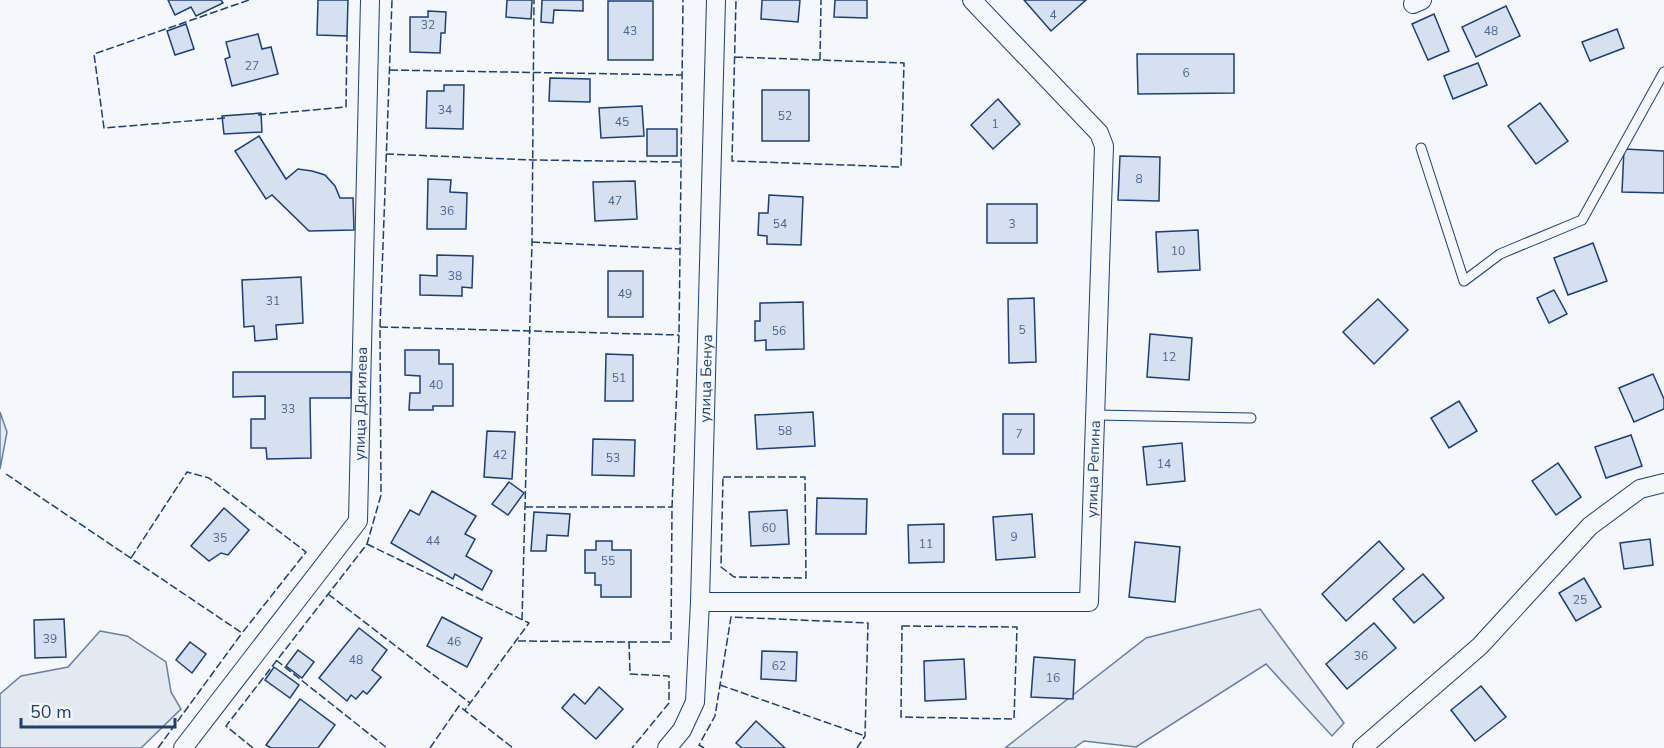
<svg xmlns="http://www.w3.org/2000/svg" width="1664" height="748" viewBox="0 0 1664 748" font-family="'Nunito Sans',sans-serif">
  <rect width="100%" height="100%" fill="#f4f7fb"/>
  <g fill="#e3e9f0" stroke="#687fa3" stroke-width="1.5">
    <polygon points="0,412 7,432 0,469"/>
    <polygon points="1260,609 1344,723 1332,736 1266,664 1136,747 1084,741 1074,748 1005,748 1146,638"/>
    <polygon points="100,631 127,636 166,662 171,692 181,709 141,748 0,748 0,694 21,676 68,667"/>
  </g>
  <g fill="#d5e0f0" stroke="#1d3f73" stroke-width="1.5">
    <polygon points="168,0 221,0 223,3 196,16 191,7 175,15"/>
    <polygon points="318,0 348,0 347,36 317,35"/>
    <polygon points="507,0 532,0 531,19 506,17"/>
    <polygon points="542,0 583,0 583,11 554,10 553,23 541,22"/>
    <polygon points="762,0 800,0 798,22 761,19"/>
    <polygon points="835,0 867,0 867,18 834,17"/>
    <polygon points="1024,0 1086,0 1051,31"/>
    <rect x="608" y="1" width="45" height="59"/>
    <polygon points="1506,6 1520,36 1476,57 1462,27"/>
    <polygon points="428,11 446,12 445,33 441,33 440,53 410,52 410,17 428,17"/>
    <polygon points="1434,14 1449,51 1428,60 1412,24"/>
    <polygon points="186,24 194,49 175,55 167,31"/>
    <polygon points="1617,29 1624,48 1590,61 1582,42"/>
    <polygon points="258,34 262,49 271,47 278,74 232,86 225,59 230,57 226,42"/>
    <polygon points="1137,54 1234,54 1234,93 1138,94"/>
    <polygon points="1478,63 1487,85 1453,99 1444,76"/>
    <polygon points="550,78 590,79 590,102 549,101"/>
    <polygon points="444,85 464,85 463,129 426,128 427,91 444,91"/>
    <rect x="762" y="90" width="47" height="51"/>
    <polygon points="998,99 1020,124 993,149 971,125"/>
    <polygon points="1540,103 1568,141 1536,164 1508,126"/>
    <polygon points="642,106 644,136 601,138 599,108"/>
    <polygon points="261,113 262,132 224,134 222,116"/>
    <rect x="647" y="129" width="30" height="27"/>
    <polygon points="259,136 286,179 298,169 312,171 325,175 335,186 340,198 353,198 354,230 309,231 272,195 266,199 235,151"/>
    <polygon points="1624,149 1664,151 1664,193 1622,192"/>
    <polygon points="1120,156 1160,157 1159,201 1118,200"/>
    <polygon points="428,179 451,180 450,192 467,193 466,229 427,229"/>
    <polygon points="635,181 637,219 595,221 593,182"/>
    <polygon points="769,195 803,197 801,245 767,244 767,236 758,235 759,213 768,213"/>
    <rect x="987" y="204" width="50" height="39"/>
    <polygon points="1198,230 1200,270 1158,272 1156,232"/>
    <polygon points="1593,243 1607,281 1568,295 1554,258"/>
    <polygon points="437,255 473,256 472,288 462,287 462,296 420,295 420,275 437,276"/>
    <rect x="608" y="271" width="35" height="46"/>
    <polygon points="301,277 303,323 276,325 277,339 255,341 254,326 244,327 242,280"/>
    <polygon points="1554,290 1567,314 1549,323 1537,298"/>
    <polygon points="1034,298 1036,362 1009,363 1008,299"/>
    <polygon points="1378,299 1408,330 1374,364 1343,332"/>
    <polygon points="803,302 804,349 766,350 766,340 755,341 755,321 760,321 760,303"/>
    <polygon points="1150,334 1192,338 1189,380 1147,377"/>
    <polygon points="405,350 439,350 439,364 453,364 453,406 433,406 433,410 409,410 410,393 420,393 420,376 405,375"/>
    <polygon points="606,354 633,355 633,401 605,401"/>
    <polygon points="233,372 351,372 351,398 310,398 311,458 267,459 266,448 251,448 251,419 265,419 265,396 233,397"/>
    <polygon points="1653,374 1664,399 1664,409 1634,422 1619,388"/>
    <polygon points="1459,401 1477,431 1449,448 1431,418"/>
    <polygon points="813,412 815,446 757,449 755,415"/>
    <rect x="1003" y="414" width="31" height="40"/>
    <polygon points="487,431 515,432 512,479 484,477"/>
    <polygon points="1631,435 1642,466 1606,478 1595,447"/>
    <polygon points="593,439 635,440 634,476 592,475"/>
    <polygon points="1182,443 1185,481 1147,485 1143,447"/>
    <polygon points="1558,463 1581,497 1556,515 1532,481"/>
    <polygon points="509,482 524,493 508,515 492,504"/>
    <polygon points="432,491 476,516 465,534 475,539 466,556 492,571 482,590 455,574 453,579 391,543 410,510 419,515"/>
    <polygon points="817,498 867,499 866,534 816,534"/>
    <polygon points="224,508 249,530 228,555 221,553 209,561 191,546"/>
    <polygon points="787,510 789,544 751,546 749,512"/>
    <polygon points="534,512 570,514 568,536 547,535 546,551 531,551"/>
    <polygon points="1032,514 1035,557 996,560 993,517"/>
    <polygon points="944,524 944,562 909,563 908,525"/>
    <polygon points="1650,539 1653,565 1624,569 1620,543"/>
    <polygon points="596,541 612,541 612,550 631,550 631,597 601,597 601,585 595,585 595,573 585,573 585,550 596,550"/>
    <polygon points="1379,541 1404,569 1346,621 1322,594"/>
    <polygon points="1135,542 1180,547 1175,602 1129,597"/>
    <polygon points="1423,574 1444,598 1414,623 1393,599"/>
    <polygon points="1584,578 1601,607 1576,621 1559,593"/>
    <polygon points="442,617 482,638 467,667 427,646"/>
    <polygon points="64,619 66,657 35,658 34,620"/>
    <polygon points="1374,623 1396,648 1347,689 1326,664"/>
    <polygon points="359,628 387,650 372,670 381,677 367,694 363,691 356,699 351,695 347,701 319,678"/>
    <polygon points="190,642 206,654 192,673 176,660"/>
    <polygon points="298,650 314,662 302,678 286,666"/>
    <polygon points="762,651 797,652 796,681 761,679"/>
    <polygon points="1034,657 1075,660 1073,699 1031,697"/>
    <polygon points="964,659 966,699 925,701 924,661"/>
    <polygon points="274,667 299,685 290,698 265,680"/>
    <polygon points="1481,686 1506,717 1475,741 1451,710"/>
    <polygon points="599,687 623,709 596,739 562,708 574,694 585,704"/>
    <polygon points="300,699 335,725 318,748 271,748 266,745"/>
    <polygon points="756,721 785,748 742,748 736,743"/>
  </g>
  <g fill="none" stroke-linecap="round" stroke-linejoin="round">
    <g stroke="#1d3f73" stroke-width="11">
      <g id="lane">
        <polyline points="1421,148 1464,281 1500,254 1582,220 1664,72"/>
        <polyline points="1095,415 1251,418"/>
      </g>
    </g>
    <g stroke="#1d3f73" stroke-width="20">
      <g id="street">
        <polyline points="1413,4 1422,0"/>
        <path id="s1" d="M700,602H1089L1104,146L1099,133L972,0"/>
        <path id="s2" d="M183,748L358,521L370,0"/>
        <path id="s3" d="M667,748L682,730L695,702L700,602L716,0"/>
        <polyline points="1362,748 1480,646 1590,526 1640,489 1664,483"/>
      </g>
    </g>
    <use href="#lane" stroke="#f4f7fb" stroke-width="9"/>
    <use href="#street" stroke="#f4f7fb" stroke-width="18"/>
    <g stroke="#1d3f73" stroke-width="1.5" stroke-dasharray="8 3" stroke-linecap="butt">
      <polyline points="735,57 904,63 901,167 732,161 736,0"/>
      <polyline points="820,60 821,0"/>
      <polyline points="390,70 682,75"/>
      <polyline points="258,115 346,107 347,36"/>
      <polyline points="225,118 104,128 94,54 249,0"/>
      <polyline points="386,154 532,160 681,162"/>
      <polyline points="532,242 680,249"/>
      <polyline points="380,327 679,335"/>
      <polyline points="6,474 242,633 306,552 209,478 187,472 131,558"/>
      <polygon points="723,477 805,477 806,578 734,577 721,567"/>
      <polyline points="525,507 672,507"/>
      <polyline points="367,544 529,623 465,710"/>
      <polyline points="328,594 470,703"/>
      <polyline points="522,620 532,242 534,0"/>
      <polygon points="902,626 1017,627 1014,719 901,717"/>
      <polyline points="518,641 629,642 630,674 669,676 669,703 632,748"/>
      <polyline points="629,642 671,642 672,507 679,335 683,0"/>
      <polyline points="276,660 387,748"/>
      <polyline points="720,685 865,736"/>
      <polyline points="158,748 242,633"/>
      <polyline points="253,748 226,726 367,544 381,495 380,327 392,0"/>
      <polyline points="430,748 459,706 513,748"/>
      <polyline points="704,748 699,745 715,716 731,617 868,623 865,736 857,748"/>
    </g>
  </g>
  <g text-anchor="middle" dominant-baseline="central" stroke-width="4.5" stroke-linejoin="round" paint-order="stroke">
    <g font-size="12" fill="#4b6792">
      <text x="1053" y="15">4</text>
      <text x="428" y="25">32</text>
      <text x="630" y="31">43</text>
      <text x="1491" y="31">48</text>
      <text x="252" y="66">27</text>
      <text x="1186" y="73">6</text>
      <text x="445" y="110">34</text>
      <text x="785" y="116">52</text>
      <text x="622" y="122">45</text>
      <text x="995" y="124">1</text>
      <text x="1139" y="179">8</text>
      <text x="615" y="201">47</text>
      <text x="447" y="211">36</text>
      <text x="780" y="224">54</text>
      <text x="1012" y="224">3</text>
      <text x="1178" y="251">10</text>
      <text x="455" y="276">38</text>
      <text x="625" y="294">49</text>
      <text x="273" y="301">31</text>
      <text x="1022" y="330">5</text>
      <text x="779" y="331">56</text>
      <text x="1169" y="357">12</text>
      <text x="619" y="378">51</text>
      <text x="436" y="385">40</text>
      <text x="288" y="409">33</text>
      <text x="785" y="431">58</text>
      <text x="1019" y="434">7</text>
      <text x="500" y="455">42</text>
      <text x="613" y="458">53</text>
      <text x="1164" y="464">14</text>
      <text x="769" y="528">60</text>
      <text x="1014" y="537">9</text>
      <text x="220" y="538">35</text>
      <text x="433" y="541">44</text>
      <text x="926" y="544">11</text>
      <text x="608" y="561">55</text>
      <text x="1580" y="600">25</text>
      <text x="50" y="639">39</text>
      <text x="454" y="642">46</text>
      <text x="1361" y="656">36</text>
      <text x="356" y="660">48</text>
      <text x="779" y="666">62</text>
      <text x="1053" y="678">16</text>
    </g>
    <g font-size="15" fill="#1d3f73" stroke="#f4f7fb">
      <text stroke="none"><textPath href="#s3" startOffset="378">улица Бенуа</textPath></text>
      <text stroke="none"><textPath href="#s2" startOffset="404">улица Дягилева</textPath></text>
      <text stroke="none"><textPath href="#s1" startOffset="522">улица Репина</textPath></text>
    </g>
  </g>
  <path d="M21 718v9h154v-9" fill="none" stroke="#1d3f73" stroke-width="3"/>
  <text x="30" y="718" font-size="18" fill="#1d3f73" stroke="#f4f7fb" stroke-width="4.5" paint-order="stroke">50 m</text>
</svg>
